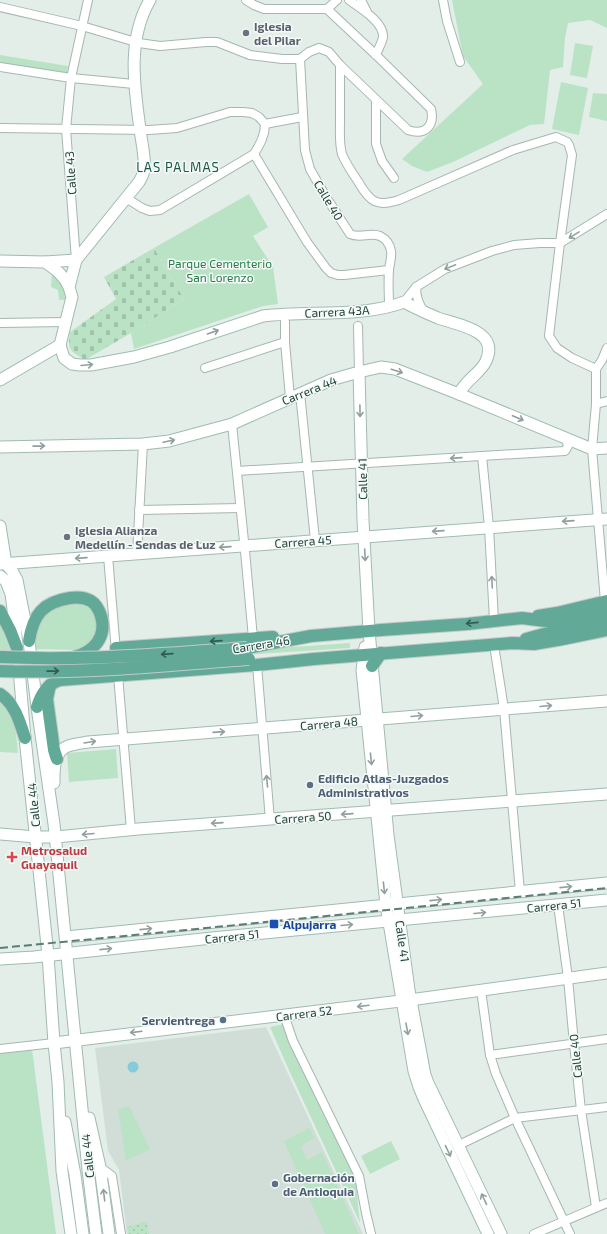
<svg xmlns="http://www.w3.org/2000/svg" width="607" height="1234" viewBox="0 0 607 1234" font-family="'Exo 2',sans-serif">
  <defs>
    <pattern id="cemetery-stones" width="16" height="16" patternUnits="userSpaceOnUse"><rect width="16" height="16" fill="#bae2c5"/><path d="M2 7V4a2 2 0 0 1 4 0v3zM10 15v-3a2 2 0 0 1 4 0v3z" fill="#a0c3aa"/></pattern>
    <pattern id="garden-dots" width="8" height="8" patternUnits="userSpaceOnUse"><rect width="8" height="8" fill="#bae2c5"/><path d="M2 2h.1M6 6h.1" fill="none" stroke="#a0c3aa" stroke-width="1.8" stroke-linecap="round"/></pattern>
  </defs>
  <rect width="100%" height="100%" fill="#e3eee9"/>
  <polygon fill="#d1ded8" points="266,1027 363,1234 127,1234 119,1170 108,1151 95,1048"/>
  <g fill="#bae2c5">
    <polygon points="452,0 607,0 607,28 590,20 568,23 565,38 563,67 550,70 544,124 530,125 453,162 427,172 412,166 402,159 483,84 463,56"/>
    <polygon points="575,43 593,46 587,78 570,75"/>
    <polygon points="0,55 68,66 67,73 0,64"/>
    <polygon points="561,82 588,88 579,135 552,129"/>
    <polygon points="593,93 607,94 607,121 589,117"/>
    <polygon points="249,194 268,227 253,236 273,267 278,304 263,306 134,349 131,333 184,299 154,248"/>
    <path d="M52,270C60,278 68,288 65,300H59L58,290L51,287Z"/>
    <polygon points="66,601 90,602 99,627 91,645 77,650 32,649 33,634 45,615 55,607"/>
    <polygon points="0,621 10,650 0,650"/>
    <polygon points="350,643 350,648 135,662 134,658"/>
    <path d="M0,702C16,720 16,730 18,753L0,752Z"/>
    <polygon points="116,749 118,778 69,782 67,753"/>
    <polygon points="284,1024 291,1046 308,1081 356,1179 358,1206 360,1223 288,1068 270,1027"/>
    <polygon points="32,1049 56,1234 0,1234 0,1053"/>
    <polygon points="129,1106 150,1149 126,1161 118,1109"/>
    <polygon points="309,1128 315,1138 301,1146 307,1160 322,1152 359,1234 325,1234 284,1141"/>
    <polygon points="391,1141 400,1159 370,1174 361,1156"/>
  </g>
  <path fill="url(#cemetery-stones)" d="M154,248L184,299L131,333L85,360C70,350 67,351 70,332L116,299L104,277Z"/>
  <polygon fill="url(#garden-dots)" points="147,1221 149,1234 128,1234 127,1227"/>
  <circle fill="#85cbd9" cx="133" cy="1067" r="5.5"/>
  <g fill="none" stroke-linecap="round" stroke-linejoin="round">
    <g stroke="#a5b7b1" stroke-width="10">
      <g id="street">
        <path d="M349,0C360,8 384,22 383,37C382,43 378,49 376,55"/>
        <polyline points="361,0 367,12"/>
        <polyline points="443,0 447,21 460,62"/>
        <path d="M0,7L82,26L139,43L160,46L206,42H217L250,55L282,59H300L309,52L319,48L329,52L340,65L408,130C425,136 435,126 431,109L376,55L327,9H264L254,5L246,0"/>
        <polyline points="327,9 337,0"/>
        <path d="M300,59L305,150L310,169L326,197L350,234C360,239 370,232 380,236C386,239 390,245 391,251C392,257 390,263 389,269C388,282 389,295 389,307"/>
        <path d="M340,65C340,83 340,102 340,120C340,131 339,144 342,154C346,164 353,174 359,183C370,202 377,207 399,200L513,150L556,137L567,142L569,145L572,155L560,243L549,336L557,348L572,358L596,369"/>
        <polyline points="0,67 71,78 134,84"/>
        <polyline points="376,100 376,144 382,161 394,178"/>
        <polyline points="265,124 302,117"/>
        <polyline points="0,128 149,130 177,128 230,112 243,112 252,113 259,117 265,124"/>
        <polyline points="254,154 307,242 326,268 331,273 338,275 344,275 389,270"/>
        <path d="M126,198L142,208L150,211L160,210L254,154C260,144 265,136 265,124"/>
        <polyline points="76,260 66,129 71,78 88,0"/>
        <path d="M416,287C416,298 419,304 424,312"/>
        <polyline points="404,302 416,287 445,269 492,251 514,245 540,243 560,243 607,214"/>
        <polyline points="285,322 285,342 290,398"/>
        <polyline points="0,323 65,322"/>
        <polyline points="358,326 359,372"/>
        <polyline points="205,368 285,342"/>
        <polyline points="300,393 315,540"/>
        <polyline points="596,404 607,401"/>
        <polyline points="232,424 245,551 253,638"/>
        <polyline points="482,456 489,527 494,621"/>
        <polyline points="237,471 565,451 568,446 566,438"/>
        <polyline points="139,510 240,508"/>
        <polyline points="137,554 143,444"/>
        <polyline points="108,556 131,830"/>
        <polyline points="605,601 592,449 596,404 596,369 602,360 607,348"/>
        <polyline points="494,645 504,709 520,892"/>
        <polyline points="257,665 270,820"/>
        <polyline points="558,905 568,978 574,1044 581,1110 596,1207"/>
        <polyline points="481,990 490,1055 496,1074 515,1118 570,1234"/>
        <polyline points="284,1015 293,1041 359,1176 366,1213 371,1234"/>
        <polyline points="0,1049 54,1043"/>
        <polyline points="490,1055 607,1039"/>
        <polyline points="459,1145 515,1118 607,1107"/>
        <polyline points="100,1167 112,1176 121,1234"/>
        <polyline points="534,1234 607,1203"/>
      </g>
    </g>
    <g stroke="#a0bbb2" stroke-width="13">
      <g id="secondary">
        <path d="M150,0C127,39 134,86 140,129C141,140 147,163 143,174C142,177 140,180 139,182L76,260L69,287L72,297L60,345L64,358L72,364L80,365H91L134,357L170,347L263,316C308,310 362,318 404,302C415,308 426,313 438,318C457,325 500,330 486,361C481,373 466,379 459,394"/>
        <polyline points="0,261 45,262 76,260"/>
        <path d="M45,262C55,269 64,275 69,287"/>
        <polyline points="359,372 363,520 369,631 388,835 409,990 425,1075 428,1083 501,1234"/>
        <polyline points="0,380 60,345"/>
        <polyline points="0,447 143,444 169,441 232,424 331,380 359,372 381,367 395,369 459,394 592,449 607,448"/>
        <polyline points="0,526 6,564 12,571 17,580 29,641 37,707 54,824 88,1170 96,1234"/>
        <polyline points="1,564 607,519"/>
        <polyline points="0,576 6,581 11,594 15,624 25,738 48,955 54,1043 58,1082 62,1171 71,1234"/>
        <polyline points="365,647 362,670 386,905 414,1071 419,1087 424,1099 488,1234"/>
        <path d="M54,783C54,770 53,752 68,746C74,744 82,743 88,742L607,701"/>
        <polyline points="0,834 36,837 56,837 138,829 607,794"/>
        <polyline points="66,937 607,883"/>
        <polyline points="0,959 34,957 212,938 607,900"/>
        <polyline points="54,1043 417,999 607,973"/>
        <polyline points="89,1118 100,1167 109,1234"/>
        <polyline points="65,1122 75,1175 83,1234"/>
      </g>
    </g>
    <g stroke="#c1cac8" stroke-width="14">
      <g id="primary">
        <polyline points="0,611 10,630 17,648"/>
        <polyline points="538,616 557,613 607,601"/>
        <polyline points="526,639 544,634 607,620"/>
        <path d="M29,641C33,615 43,602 70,598C77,597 84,597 91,601C96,604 99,610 101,616C107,637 94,652 74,657"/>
        <polyline points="116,648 273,637"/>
        <polyline points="247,648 311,636 381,630 467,624 522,618 553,622 587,616 607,610"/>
        <polyline points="372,666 381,653"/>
        <polyline points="50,685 47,699 54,750 57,759"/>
        <path d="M0,694C15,704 20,722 25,738"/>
        <path d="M37,707C41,694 47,684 60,680L257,665L314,659L512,643L534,644L563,639L607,630"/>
      </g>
    </g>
    <use href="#street" stroke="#fff" stroke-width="8"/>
    <use href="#secondary" stroke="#fff" stroke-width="11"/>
    <use href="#primary" stroke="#63a998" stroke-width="12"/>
    <polyline stroke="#5b7d75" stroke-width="2" stroke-dasharray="8 4" stroke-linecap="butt" points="0,948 186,930 607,888"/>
    <g stroke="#c1cac8" stroke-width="14" stroke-linecap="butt">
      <g id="primary-bridge">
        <path d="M0,657C82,661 165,654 247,648"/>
        <path d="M0,671C83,674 166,665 249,659"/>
      </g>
    </g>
    <use href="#primary-bridge" stroke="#63a998" stroke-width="12"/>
  </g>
  <defs><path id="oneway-shaft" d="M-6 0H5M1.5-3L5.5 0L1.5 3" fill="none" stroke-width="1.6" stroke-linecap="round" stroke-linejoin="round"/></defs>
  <g stroke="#90a09c">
    <use href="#oneway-shaft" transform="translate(574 235) rotate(148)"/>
    <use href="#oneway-shaft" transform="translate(450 267) rotate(158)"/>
    <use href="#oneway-shaft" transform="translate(213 332) rotate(-19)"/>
    <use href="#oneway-shaft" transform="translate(87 365) rotate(-5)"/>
    <use href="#oneway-shaft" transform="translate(397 371) rotate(18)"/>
    <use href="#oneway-shaft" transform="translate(360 411) rotate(89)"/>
    <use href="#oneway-shaft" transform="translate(518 418) rotate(23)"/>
    <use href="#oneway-shaft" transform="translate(169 441) rotate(-12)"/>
    <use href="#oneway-shaft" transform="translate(39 446) rotate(-1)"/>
    <use href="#oneway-shaft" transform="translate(456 458) rotate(176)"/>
    <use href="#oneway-shaft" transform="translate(568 521) rotate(176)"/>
    <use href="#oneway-shaft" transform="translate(438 531) rotate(176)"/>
    <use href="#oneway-shaft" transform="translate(225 547) rotate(176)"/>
    <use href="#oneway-shaft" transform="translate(365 555) rotate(87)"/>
    <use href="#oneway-shaft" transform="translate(81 558) rotate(176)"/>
    <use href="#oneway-shaft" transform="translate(492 582) rotate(-93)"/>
    <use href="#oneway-shaft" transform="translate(546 706) rotate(-5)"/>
    <use href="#oneway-shaft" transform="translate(417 716) rotate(-5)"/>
    <use href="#oneway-shaft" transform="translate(219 732) rotate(-4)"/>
    <use href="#oneway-shaft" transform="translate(90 742) rotate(-9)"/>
    <use href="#oneway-shaft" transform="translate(371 759) rotate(84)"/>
    <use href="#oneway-shaft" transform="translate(267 781) rotate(-95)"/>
    <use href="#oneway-shaft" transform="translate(347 814) rotate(176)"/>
    <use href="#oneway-shaft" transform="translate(217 823) rotate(176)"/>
    <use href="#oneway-shaft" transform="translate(88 834) rotate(175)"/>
    <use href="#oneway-shaft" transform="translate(566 887) rotate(-6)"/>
    <use href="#oneway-shaft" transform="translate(384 888) rotate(84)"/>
    <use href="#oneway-shaft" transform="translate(436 900) rotate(-6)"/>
    <use href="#oneway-shaft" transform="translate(480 913) rotate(-5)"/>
    <use href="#oneway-shaft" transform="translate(347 925) rotate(-5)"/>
    <use href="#oneway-shaft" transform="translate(146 929) rotate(-6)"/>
    <use href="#oneway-shaft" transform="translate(106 949) rotate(-6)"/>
    <use href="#oneway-shaft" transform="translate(363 1006) rotate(173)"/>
    <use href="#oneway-shaft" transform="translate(407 1029) rotate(80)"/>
    <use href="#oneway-shaft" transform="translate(136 1032) rotate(173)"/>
    <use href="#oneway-shaft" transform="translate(448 1151) rotate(65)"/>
    <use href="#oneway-shaft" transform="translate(104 1195) rotate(-97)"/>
    <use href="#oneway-shaft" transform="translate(484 1199) rotate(-115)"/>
  </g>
  <g stroke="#315c51">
    <use href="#oneway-shaft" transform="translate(472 623) rotate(174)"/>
    <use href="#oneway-shaft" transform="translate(216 641) rotate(176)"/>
    <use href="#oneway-shaft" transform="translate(167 654) rotate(176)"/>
    <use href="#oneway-shaft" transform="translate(53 671) rotate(-1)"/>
  </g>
  <g fill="#6b7280" stroke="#f4faf7" stroke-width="1.5">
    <circle cx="246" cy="33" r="4"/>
    <circle cx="67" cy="537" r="4"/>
  </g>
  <g fill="#5c6f8a" stroke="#f4faf7" stroke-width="1.5">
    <circle cx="310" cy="785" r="4"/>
    <circle cx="223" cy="1020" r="4"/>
    <circle cx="275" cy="1184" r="4"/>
  </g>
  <path fill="#e0444e" stroke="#f4faf7" stroke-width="1.5" d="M10 851h4v4h4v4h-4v4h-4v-4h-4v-4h4z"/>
  <rect fill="#1a4fb4" stroke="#f4faf7" stroke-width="1.5" x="269" y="919" width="10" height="10" rx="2"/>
  <g text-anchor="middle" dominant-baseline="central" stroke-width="3" stroke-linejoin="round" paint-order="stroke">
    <g font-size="12" font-weight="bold" fill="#5b616d" stroke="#f4faf7" text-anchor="start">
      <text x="254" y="26">Iglesia<tspan x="254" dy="14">del Pilar</tspan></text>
      <text x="75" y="530">Iglesia Alianza<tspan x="75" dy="14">Medellín - Sendas de Luz</tspan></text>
    </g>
    <g font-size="12" fill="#204239" stroke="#f4faf7">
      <text transform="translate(70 173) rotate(-94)">Calle 43</text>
      <text transform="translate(329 200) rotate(59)">Calle 40</text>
      <text transform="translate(337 311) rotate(-3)">Carrera 43A</text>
      <text transform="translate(309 390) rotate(-22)">Carrera 44</text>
      <text transform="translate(362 479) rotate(-91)">Calle 41</text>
      <text transform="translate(303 541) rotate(-4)">Carrera 45</text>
      <text transform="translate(261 644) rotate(-9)">Carrera 46</text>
      <text transform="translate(329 723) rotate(-5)">Carrera 48</text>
      <text transform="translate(33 805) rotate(-96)">Calle 44</text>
      <text transform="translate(303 817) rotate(-4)">Carrera 50</text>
      <text transform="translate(554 905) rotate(-6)">Carrera 51</text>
      <text transform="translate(232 936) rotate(-6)">Carrera 51</text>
      <text transform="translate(403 941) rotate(82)">Calle 41</text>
      <text transform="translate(304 1013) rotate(-7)">Carrera 52</text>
      <text transform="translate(575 1056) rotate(-96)">Calle 40</text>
      <text transform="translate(87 1156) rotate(-96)">Calle 44</text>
    </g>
    <g font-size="12" fill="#267d49" stroke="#f4faf7">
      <text x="220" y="263">Parque Cementerio<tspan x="220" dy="14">San Lorenzo</tspan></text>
    </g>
    <g font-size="12" font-weight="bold" fill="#4e5e75" stroke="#f4faf7" text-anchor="start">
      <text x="318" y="778">Edificio Atlas-Juzgados<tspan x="318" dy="14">Administrativos</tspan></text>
      <text x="215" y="1020" text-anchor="end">Servientrega</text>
      <text x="283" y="1177">Gobernación<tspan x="283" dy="14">de Antioquia</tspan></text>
    </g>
    <g font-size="12" font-weight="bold" fill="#be3a42" stroke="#f4faf7" text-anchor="start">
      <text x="21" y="850">Metrosalud<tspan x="21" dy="14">Guayaquil</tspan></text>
    </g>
    <g font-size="12" font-weight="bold" fill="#164399" stroke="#f4faf7" text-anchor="start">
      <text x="283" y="924">Alpujarra</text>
    </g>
    <g font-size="13" letter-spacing="1" fill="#1a5749" stroke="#f4faf7">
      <text x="178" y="167">LAS PALMAS</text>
    </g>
  </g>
</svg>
